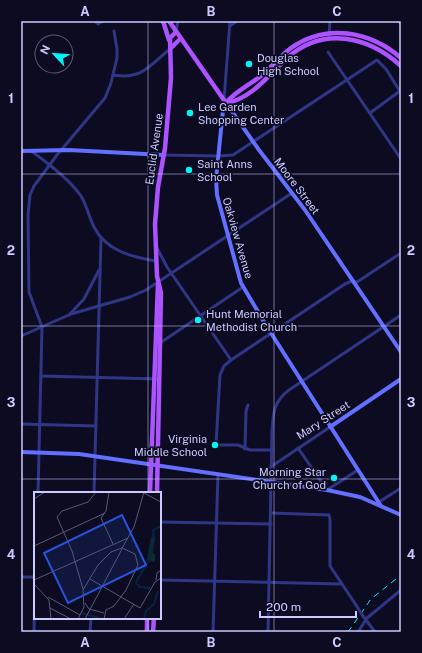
<svg xmlns="http://www.w3.org/2000/svg" width="422" height="653" viewBox="0 0 422 653" font-family="'Public Sans',sans-serif">
  <rect width="100%" height="100%" fill="#0c0b22"/>
  <g fill="none" stroke-linecap="round" stroke-linejoin="round">
    <g stroke="#303686" stroke-width="3">
      <polyline points="95,21 98,24 103,21"/>
      <polyline points="230,26 237,21"/>
      <polyline points="176,31 178,21"/>
      <polyline points="329,35 330,21"/>
      <polyline points="328,52 401,159"/>
      <path d="M113,75C143,80 150,65 171,48"/>
      <polyline points="224,100 230,21"/>
      <polyline points="370,113 400,91"/>
      <path d="M31,151C48,163 69,179 81,196C87,206 89,217 94,227C106,251 132,257 156,261"/>
      <polyline points="164,155 218,156 233,155 377,60 386,69 401,93"/>
      <polyline points="157,248 167,267 231,360"/>
      <polyline points="69,315 84,299 99,270"/>
      <polyline points="21,336 71,314 130,297 146,290 292,193"/>
      <polyline points="160,343 243,287"/>
      <polyline points="41,376 159,379"/>
      <polyline points="21,424 96,426"/>
      <polyline points="298,448 327,490 358,470"/>
      <polyline points="245,449 246,411 248,405"/>
      <polyline points="272,450 250,450 238,445 216,445 220,375 224,366 231,360 345,284 352,281 357,282 401,253"/>
      <polyline points="260,480 272,466 330,427"/>
      <polyline points="38,493 42,327 29,292 28,215 30,195 34,186 57,155 105,98 111,83 117,58 117,49 114,31"/>
      <polyline points="94,493 101,238"/>
      <polyline points="379,502 401,488"/>
      <polyline points="271,513 329,515 330,519 330,566 356,605"/>
      <polyline points="160,522 271,524"/>
      <polyline points="21,577 35,577"/>
      <polyline points="160,580 341,584"/>
      <polyline points="363,616 375,632"/>
      <polyline points="34,632 35,582"/>
      <polyline points="90,632 91,618"/>
      <polyline points="213,632 218,475"/>
      <path d="M268,632L272,431C273,413 274,401 289,390L401,315"/>
      <polyline points="358,632 367,618 401,590"/>
    </g>
    <g stroke="#626fff" stroke-width="4">
      <polyline points="21,151 69,150 164,155"/>
      <polyline points="330,427 401,379"/>
      <polyline points="21,452 79,454 327,490 360,497 401,515"/>
      <polyline points="381,506 264,322 241,283 217,195 216,179 223,110 226,103 259,150 305,210 401,352"/>
    </g>
    <g stroke="#ac52ff" stroke-width="4.5">
      <polyline points="163,21 169,40"/>
      <polyline points="169,21 226,103"/>
      <polyline points="171,48 180,39"/>
      <path d="M226,103C235,91 250,85 262,75C272,67 280,56 291,48C326,23 370,31 401,58"/>
      <path d="M226,103C251,99 269,75 287,58C323,26 368,36 401,66"/>
      <polyline points="150,493 158,283"/>
      <polyline points="157,493 161,293 157,276 155,224 158,187 165,148 171,78 170,38 176,32"/>
      <polyline points="147,632 147,618"/>
      <polyline points="153,632 154,618"/>
    </g>
    <g stroke="#00f6f5" stroke-width="1" stroke-dasharray="6 5" stroke-linecap="butt">
      <polyline points="398,21 401,25"/>
      <polyline points="348,632 371,599 401,575"/>
    </g>
    <polyline stroke="#303686" stroke-width="3" points="356,605 363,616"/>
  </g>
  <path fill="none" stroke="#cccbff" stroke-width="1" stroke-opacity="0.55" d="M148,21V493M274,21V632M21,174H401M21,326H401M21,479H401M148,618V632"/>
  <g fill="#00f6f5" stroke="#0c0b22" stroke-width="1.5">
    <circle cx="249" cy="64" r="4"/>
    <circle cx="190" cy="113" r="4"/>
    <circle cx="189" cy="170" r="4"/>
    <circle cx="198" cy="320" r="4"/>
    <circle cx="215" cy="445" r="4"/>
    <circle cx="334" cy="478" r="4"/>
  </g>
  <g text-anchor="middle" dominant-baseline="central" stroke-width="3.5" stroke-linejoin="round" paint-order="stroke">
    <g font-size="11" fill="#cccbff" stroke="#0c0b22" text-anchor="start">
      <text x="257" y="58">Douglas<tspan x="257" dy="13">High School</tspan></text>
      <text x="198" y="107">Lee Garden<tspan x="198" dy="13">Shopping Center</tspan></text>
      <text x="197" y="164">Saint Anns<tspan x="197" dy="13">School</tspan></text>
      <text x="206" y="314">Hunt Memorial<tspan x="206" dy="13">Methodist Church</tspan></text>
      <text x="207" y="439" text-anchor="end">Virginia<tspan x="207" dy="13">Middle School</tspan></text>
      <text x="326" y="472" text-anchor="end">Morning Star<tspan x="326" dy="13">Church of God</tspan></text>
    </g>
    <g font-size="11" fill="#cccbff" stroke="#0c0b22">
      <text transform="translate(154 149) rotate(-82)">Euclid Avenue</text>
      <text transform="translate(297 186) rotate(53)">Moore Street</text>
      <text transform="translate(238 238) rotate(74)">Oakview Avenue</text>
      <text transform="translate(323 420) rotate(-33)">Mary Street</text>
    </g>
  </g>
  <g transform="translate(34 492)">
    <rect width="127" height="127" fill="#0c0b22"/>
    <path d="M117,45H121L119,61L121,62V70L113,68Z" fill="#0d2c28"/>
    <path fill="none" stroke="#062446" stroke-width="2" d="M102,90L115,68L120,47L119,38L127,34M102,91L106,95L116,96M48,121L68,127M110,127L112,119L120,112L124,99"/>
    <path fill="none" stroke="#59587a" stroke-width="1" d="M75,0L72,19L67,26L79,52M110,1L127,10M0,7L11,0M0,54L71,21M88,56L100,35L110,0M56,87L106,116L121,90L127,86M0,88L94,46M122,88L123,81L127,78M0,92L15,108L17,127M49,97L38,59L23,25L28,19L54,10L62,0M14,105L46,123M51,111L55,117L70,121M16,116L37,127M44,127L50,115L49,98L64,73L77,60L88,56M51,127L88,57M70,127L72,118L80,114L92,98L104,73L101,62L88,56M90,127L100,112"/>
    <path fill="#2654da" fill-opacity="0.15" stroke="#2654da" stroke-width="2" d="M88,23L112,73L34,111L10,61Z"/>
    <rect width="127" height="127" fill="none" stroke="#cccbff" stroke-width="2"/>
  </g>
  <rect width="422" height="653" fill="none" stroke="#0c0b22" stroke-width="44"/>
  <g transform="translate(54 54) rotate(296)"><circle r="19" fill="#0c0b22" stroke="#59587a"/>
  <path d="M0-3L7 15L0 10L-7 15Z" fill="#00f6f5"/>
  <text y="-6" font-size="11" font-weight="bold" text-anchor="middle" fill="#cccbff">N</text>
  </g>
  <path d="M260 611v6h96v-6" fill="none" stroke="#cccbff" stroke-width="2"/>
  <text x="266" y="611" font-size="12" fill="#cccbff" stroke="#0c0b22" stroke-width="3" paint-order="stroke">200 m</text>
  <rect x="22" y="22" width="378" height="609" fill="none" stroke="#cccbff" stroke-width="1.5"/>
  <g font-size="13" text-anchor="middle" font-weight="bold" fill="#cccbff">
    <text x="85" y="16">A</text>
    <text x="211" y="16">B</text>
    <text x="337" y="16">C</text>
    <text x="11" y="103">1</text>
    <text x="411" y="103">1</text>
    <text x="11" y="255">2</text>
    <text x="411" y="255">2</text>
    <text x="11" y="407">3</text>
    <text x="411" y="407">3</text>
    <text x="11" y="559">4</text>
    <text x="411" y="559">4</text>
    <text x="85" y="647">A</text>
    <text x="211" y="647">B</text>
    <text x="337" y="647">C</text>
  </g>
</svg>
